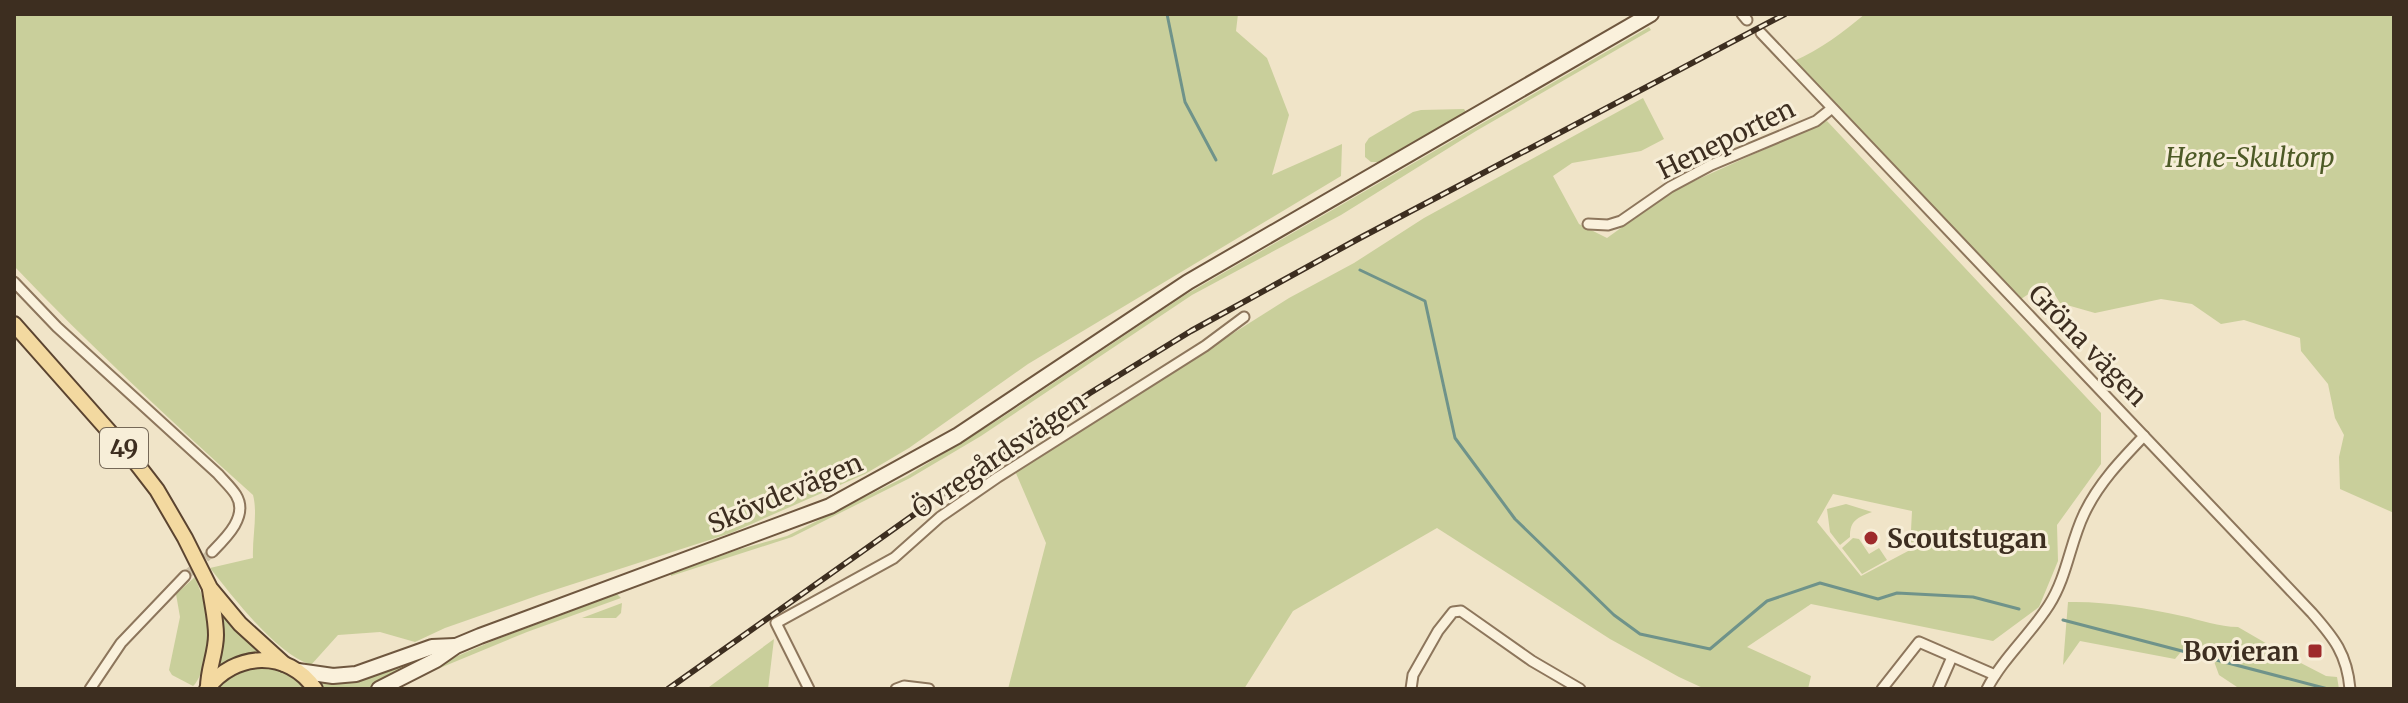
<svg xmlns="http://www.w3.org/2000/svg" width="2408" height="703" viewBox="0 0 2408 703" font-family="Merriweather,serif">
  <rect width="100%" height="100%" fill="#f0e4c8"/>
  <g fill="#c9cf9b" fill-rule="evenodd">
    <path d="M14,14H1238L1236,31L1267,58L1289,115L1272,175L1342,144L1341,176L1028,364L909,448L865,474L731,533L539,595L445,628L415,642L380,632L338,635L311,665C275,653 234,598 210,568L253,558C252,538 258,514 253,495C171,421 90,346 14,266Z"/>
    <path d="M1865,14H2394V513L2340,489L2339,457L2344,435L2335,418L2328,384L2301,351L2300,338L2244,320L2221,324L2192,304L2161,299L2095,313L2060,303L2047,282L2021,299L1794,61C1820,50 1843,32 1865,14Z"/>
    <polygon points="1649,27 1651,30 1476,131 1341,215 1192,295 981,436 910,478 792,537 671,576 671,574 737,550 787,536 907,476 1001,418 1185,295"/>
    <path d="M1643,98L1664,139L1641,151L1572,163L1553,176L1579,224L1607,238L1672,191L1827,121L2101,413V464L2057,525L2058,561L2039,607L1993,641L1811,604L1747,647L1811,676L1808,689H1705L1679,677L1610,639L1437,528L1293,611L1244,689H1008L1046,543L1015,471L1289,298L1354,263L1424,218ZM1833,494L1912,511L1910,550L1861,576L1817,522Z"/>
    <polygon points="1464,109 1466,112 1378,162 1371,162 1365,157 1365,144 1369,138 1413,112 1421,110"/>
    <path d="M1846,504L1872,512C1857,518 1850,520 1850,537L1840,545L1830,532L1827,509Z"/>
    <polygon points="1853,538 1859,539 1869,554 1879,548 1887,560 1862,574 1842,548"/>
    <path d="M195,577C207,608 217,634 204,666C201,674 196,684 193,686L172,675L169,670L180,617L176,594Z"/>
    <polygon points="617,594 621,598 527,632 406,682 408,677 495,640"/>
    <path d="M2068,602C2105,601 2146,608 2182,616C2201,620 2219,627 2238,627L2295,660L2326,676L2337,677L2339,689H2240L2219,675L2211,653L2185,647L2175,659L2080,641L2063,665Z"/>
    <polygon points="622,603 621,613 616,618 582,618"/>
    <polygon points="218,609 267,655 217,671"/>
    <polygon points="774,639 768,689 706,689 709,687"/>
    <polygon points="438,653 381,682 371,689 319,689 312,679 336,682 349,682"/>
    <polygon points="258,664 284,669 309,689 212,689 225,675"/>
  </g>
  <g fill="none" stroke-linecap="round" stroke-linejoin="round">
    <g stroke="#6f938a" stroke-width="3">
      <polyline points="1167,14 1185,102 1216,160"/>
      <polyline points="1360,270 1425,301 1455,438 1515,519 1614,615 1640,634 1710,649 1767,601 1820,583 1878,599 1897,593 1973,597 2019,609"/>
      <polyline points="2063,620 2328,689"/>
    </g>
    <polyline stroke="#ccc0a6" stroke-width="9" stroke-dasharray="9 4.5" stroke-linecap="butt" points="185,576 212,552"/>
    <g stroke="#8d765c" stroke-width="13">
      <g id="street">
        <polyline points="1742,14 1747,20"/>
        <path d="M1761,33L2312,613C2334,638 2347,654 2350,689"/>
        <polyline points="1588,224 1608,225 1621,221 1670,187 1711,165 1816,121 1831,109"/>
        <path d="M14,282L57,327L218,474C224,481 231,487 236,495C249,516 226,538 212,552"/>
        <polyline points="90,689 121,643 185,576"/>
        <polyline points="809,689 776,623 894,558 940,517 998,477 1205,346 1244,317"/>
        <polyline points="896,689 904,686 929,689"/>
        <polyline points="1411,689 1413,675 1438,631 1453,612 1461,611 1532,661 1580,689"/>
        <polyline points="1882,689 1919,642 1995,675"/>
        <polyline points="1938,689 1952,657"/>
        <path d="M1987,689C2003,658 2030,635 2049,605C2067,577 2070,543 2084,514C2098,484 2121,460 2144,436"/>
      </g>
    </g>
    <g stroke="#6f573f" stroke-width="18">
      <g id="secondary">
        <polyline points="298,671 333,676 356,674 432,647 455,646"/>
        <polyline points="379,689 436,660 456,646 480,636 830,506 957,436 1188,282 1651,14"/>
      </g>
    </g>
    <g stroke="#5b4430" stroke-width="18">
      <g id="primary">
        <polyline points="14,324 130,455 157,490 185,538 210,588 240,624 284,664"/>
        <path d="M208,687C208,669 216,653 216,635C216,620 212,604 210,589"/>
        <path d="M207,689C234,652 288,649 315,689"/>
      </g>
    </g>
    <use href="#street" stroke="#faf1dc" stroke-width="9"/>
    <use href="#secondary" stroke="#faf1dc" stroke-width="14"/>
    <use href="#primary" stroke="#f3d9a0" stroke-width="14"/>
    <g stroke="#3d2e20" stroke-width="6">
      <polyline id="rail" points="668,689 991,460 1090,393 1191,331 1358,239 1785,14"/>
    </g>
    <use href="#rail" stroke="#f7eed8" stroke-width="3" stroke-dasharray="9" stroke-linecap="butt"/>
  </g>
  <g fill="#9e2a2b" stroke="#f7eed8" stroke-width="3">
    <circle cx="1871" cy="538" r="8"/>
    <rect x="2307" y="643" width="16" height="16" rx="4"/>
  </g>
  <g text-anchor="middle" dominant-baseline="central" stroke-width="6" stroke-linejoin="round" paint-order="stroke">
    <rect fill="#f7eed8" stroke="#756857" stroke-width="2" x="100" y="428" width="48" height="40" rx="6"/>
    <g font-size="24" font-weight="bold" fill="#3d2e20">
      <text x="124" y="448">49</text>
    </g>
    <g font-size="26" fill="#3d2e20" stroke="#f7eed8">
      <text transform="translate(1726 139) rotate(-26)">Heneporten</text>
      <text transform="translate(2088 345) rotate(46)">Gröna vägen</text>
      <text transform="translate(999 455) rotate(-34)">Övregårdsvägen</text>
      <text transform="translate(785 493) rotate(-23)">Skövdevägen</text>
    </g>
    <g font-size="26" font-style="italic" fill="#4d5a26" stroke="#f7eed8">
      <text x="2250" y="157">Hene-Skultorp</text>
    </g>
    <g font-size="26" font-weight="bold" fill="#3d2e20" stroke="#f7eed8" text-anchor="start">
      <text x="1887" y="538">Scoutstugan</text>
      <text x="2299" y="651" text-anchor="end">Bovieran</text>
    </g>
  </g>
  <rect width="2408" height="703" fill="none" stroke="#3d2e20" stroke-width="32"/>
</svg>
